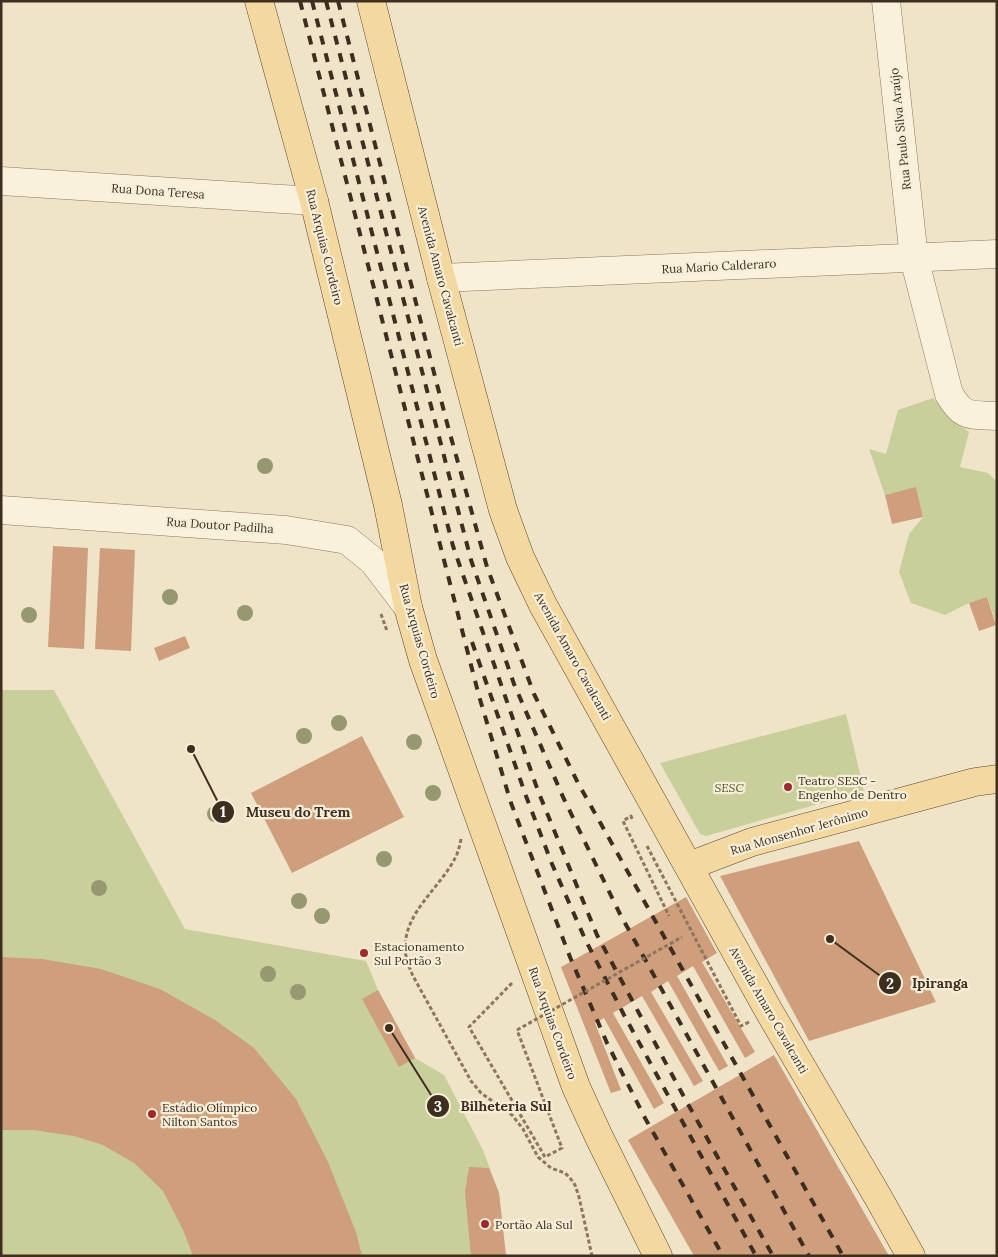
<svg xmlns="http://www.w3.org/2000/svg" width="998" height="1257" viewBox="0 0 998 1257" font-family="Lora,serif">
  <rect width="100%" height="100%" fill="#f0e4c8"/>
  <g fill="#c9cf9b">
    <polygon points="933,398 955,422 969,432 960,467 988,473 997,482 997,625 987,597 969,603 945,615 911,603 899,572 909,534 923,517 916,488 885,495 869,449 886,454 898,410"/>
    <polygon points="1,690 54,690 185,929 366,961 378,990 415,1058 444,1075 483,1150 499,1193 506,1256 1,1256"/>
    <polygon points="846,714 864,791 706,836 700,834 660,763"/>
  </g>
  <g fill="#cf9f7d">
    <polygon points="916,487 923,517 892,524 885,495"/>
    <polygon points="53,546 88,548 84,649 48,647"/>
    <polygon points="100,548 135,550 131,651 95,649"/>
    <polygon points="987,597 996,625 979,631 969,603"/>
    <polygon points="185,636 190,648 159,661 154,648"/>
    <polygon points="362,736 404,817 292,873 251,793"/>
    <polygon points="859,841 936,1002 809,1041 720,876"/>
    <polygon points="686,897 717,953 702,962 755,1052 745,1058 693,966 677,976 728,1066 719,1071 668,981 651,992 703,1081 694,1086 642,996 613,1013 664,1103 654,1109 604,1018 595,1023 621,1090 611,1093 561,967"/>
    <polygon points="1,957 42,959 101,969 160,989 215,1020 254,1048 296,1099 328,1162 356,1232 362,1256 193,1256 184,1232 163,1191 134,1163 103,1145 74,1136 33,1130 1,1130"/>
    <polygon points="378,990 415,1058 399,1067 362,999"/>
    <polygon points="774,1055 889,1256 694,1256 628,1140"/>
    <polygon points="469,1167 489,1168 499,1193 506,1256 471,1256 465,1193"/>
  </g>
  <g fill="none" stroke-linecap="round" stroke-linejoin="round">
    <g stroke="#8d765c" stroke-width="29">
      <g id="minor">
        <path d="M886,1L914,258L949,394C964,419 969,414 997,416"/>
        <polyline points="1,181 314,201"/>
        <polyline points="441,278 997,254"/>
        <polyline points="1,510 286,530 347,540 373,561 408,607"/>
      </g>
    </g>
    <g stroke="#5b4430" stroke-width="29">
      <g id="major">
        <polyline points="259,1 314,201 388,505 408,607 423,660 576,1087 599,1137 658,1256"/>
        <polyline points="371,1 441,278 503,510 520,557 543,605 770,1013 878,1197 911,1256"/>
        <polyline points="689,866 752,842 975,782 997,779"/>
      </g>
    </g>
    <g stroke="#8d765c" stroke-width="3" stroke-dasharray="4 2.5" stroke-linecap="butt">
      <polyline points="381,614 387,631"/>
      <polyline points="632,819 631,816 623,821 669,916"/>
      <path d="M461,839C460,844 459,849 457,854C443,886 406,909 405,947C405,957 409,967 413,976L471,1081L481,1093L512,1115L523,1129L538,1157L551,1168L565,1173L570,1178L575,1185L579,1197L592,1256"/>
      <polyline points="647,846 741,1026 749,1022"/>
      <polyline points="512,983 469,1027 545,1157 562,1148 517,1030"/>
    </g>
    <use href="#minor" stroke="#faf1dc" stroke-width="28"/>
    <use href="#major" stroke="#f3d9a0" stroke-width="28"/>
    <g stroke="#3d2e20" stroke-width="4" stroke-dasharray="9 9" stroke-linecap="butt">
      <polyline points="300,1 479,696 511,803 570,957 607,1043 645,1118 723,1256"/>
      <polyline points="312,1 453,546 538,791 597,935 684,1097 773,1256"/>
      <polyline points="326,1 471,560 514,684 563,797 620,914 809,1256"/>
      <polyline points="338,1 447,423 487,567 534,694 578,783 843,1256"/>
      <polyline points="472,642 526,796 552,864 585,939 624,1015 756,1256"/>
    </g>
    <polyline stroke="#8d765c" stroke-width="3" stroke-dasharray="4 2.5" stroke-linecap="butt" points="517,1030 682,937"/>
  </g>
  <g fill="#96986f">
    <circle cx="265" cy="466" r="8"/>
    <circle cx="170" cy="597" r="8"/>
    <circle cx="245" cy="613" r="8"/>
    <circle cx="29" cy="615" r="8"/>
    <circle cx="339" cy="723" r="8"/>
    <circle cx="304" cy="736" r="8"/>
    <circle cx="414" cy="742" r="8"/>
    <circle cx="433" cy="793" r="8"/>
    <circle cx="215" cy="814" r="8"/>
    <circle cx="384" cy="859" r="8"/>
    <circle cx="99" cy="888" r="8"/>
    <circle cx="299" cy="901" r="8"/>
    <circle cx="322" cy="916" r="8"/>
    <circle cx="268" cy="974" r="8"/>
    <circle cx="298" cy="992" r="8"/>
  </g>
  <g fill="#9e2a2b" stroke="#f7eed8" stroke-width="2">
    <circle cx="788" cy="787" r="5"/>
    <circle cx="364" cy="953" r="5"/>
    <circle cx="152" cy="1114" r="5"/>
    <circle cx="485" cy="1224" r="5"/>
  </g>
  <g text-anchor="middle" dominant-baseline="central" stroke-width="4.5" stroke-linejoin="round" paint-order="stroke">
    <g font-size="12" fill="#3d2e20" stroke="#f7eed8">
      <text transform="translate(900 129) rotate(-96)">Rua Paulo Silva Araújo</text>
      <text transform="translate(158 191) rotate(4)">Rua Dona Teresa</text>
      <text transform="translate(325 247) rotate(76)">Rua Arquias Cordeiro</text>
      <text transform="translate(719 266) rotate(-3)">Rua Mario Calderaro</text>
      <text transform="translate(441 276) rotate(75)">Avenida Amaro Cavalcanti</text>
      <text transform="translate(220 525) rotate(4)">Rua Doutor Padilha</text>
      <text transform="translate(420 641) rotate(74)">Rua Arquias Cordeiro</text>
      <text transform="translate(573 656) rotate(61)">Avenida Amaro Cavalcanti</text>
      <text transform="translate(799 831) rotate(-16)">Rua Monsenhor Jerônimo</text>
      <text transform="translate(769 1010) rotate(60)">Avenida Amaro Cavalcanti</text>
      <text transform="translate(553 1023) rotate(70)">Rua Arquias Cordeiro</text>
    </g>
    <g font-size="12" fill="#3d2e20" stroke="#f7eed8" text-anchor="start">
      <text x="798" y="780">Teatro SESC -<tspan x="798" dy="14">Engenho de Dentro</tspan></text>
      <text x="374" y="946">Estacionamento<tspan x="374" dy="14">Sul Portão 3</tspan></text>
      <text x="162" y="1107">Estádio Olímpico<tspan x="162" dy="14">Nilton Santos</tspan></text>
      <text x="495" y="1224">Portão Ala Sul</text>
    </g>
    <g font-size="12" font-style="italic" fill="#4d5a26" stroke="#f7eed8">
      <text x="729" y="787">SESC</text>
    </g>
  </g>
  <path fill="none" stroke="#3d2e20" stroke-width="2" d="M191 749L223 812M830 939L890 983M389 1028L438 1106"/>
  <g fill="#3d2e20" stroke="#f7eed8" stroke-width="2">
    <circle cx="191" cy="749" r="5"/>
    <circle cx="830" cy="939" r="5"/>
    <circle cx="389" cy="1028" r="5"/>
    <circle cx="223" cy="812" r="12"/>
    <circle cx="890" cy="983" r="12"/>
    <circle cx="438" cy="1106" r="12"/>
  </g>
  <g font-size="15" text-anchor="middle" font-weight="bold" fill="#fff">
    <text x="223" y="817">1</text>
    <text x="890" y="989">2</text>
    <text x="438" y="1112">3</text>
  </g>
  <g font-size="14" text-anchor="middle" font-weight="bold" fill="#3d2e20" stroke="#f7eed8" stroke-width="4.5" stroke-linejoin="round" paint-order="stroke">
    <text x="298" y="817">Museu do Trem</text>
    <text x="940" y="988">Ipiranga</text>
    <text x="506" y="1111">Bilheteria Sul</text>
  </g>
  <rect width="998" height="1257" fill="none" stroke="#3d2e20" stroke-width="5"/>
</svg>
